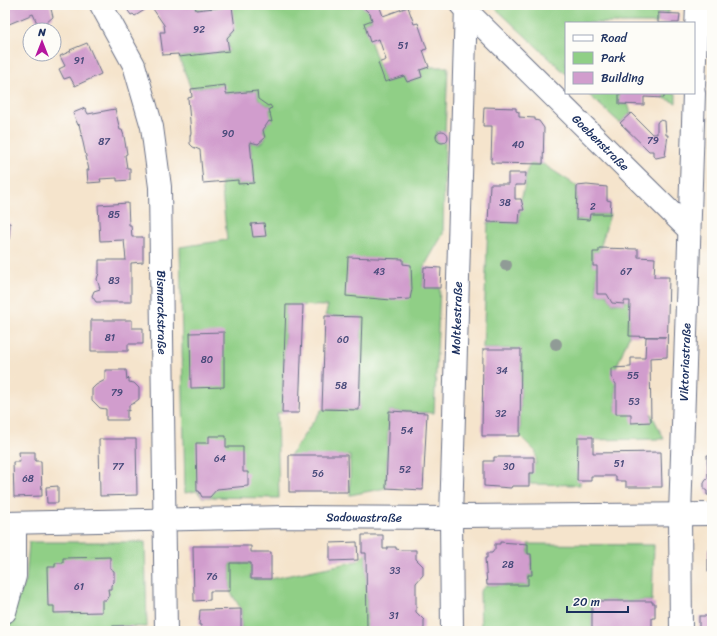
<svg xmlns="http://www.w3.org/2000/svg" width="717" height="636" viewBox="0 0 717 636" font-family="Sriracha,sans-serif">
  <rect width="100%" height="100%" fill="#fdfcf7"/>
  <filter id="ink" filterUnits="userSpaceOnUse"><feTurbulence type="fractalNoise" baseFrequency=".025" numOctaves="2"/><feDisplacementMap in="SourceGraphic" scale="8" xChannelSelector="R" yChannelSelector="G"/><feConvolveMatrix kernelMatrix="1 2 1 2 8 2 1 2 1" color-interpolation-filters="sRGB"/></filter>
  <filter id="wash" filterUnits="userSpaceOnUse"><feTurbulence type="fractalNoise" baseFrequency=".012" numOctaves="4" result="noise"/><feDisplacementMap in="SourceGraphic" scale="16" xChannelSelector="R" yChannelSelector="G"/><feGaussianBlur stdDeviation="0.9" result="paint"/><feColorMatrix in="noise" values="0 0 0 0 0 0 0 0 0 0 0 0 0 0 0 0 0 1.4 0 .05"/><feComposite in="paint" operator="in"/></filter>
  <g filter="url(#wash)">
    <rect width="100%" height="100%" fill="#f5e4cc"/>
    <g fill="#90cf86" stroke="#567f72">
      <polygon points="195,5 361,5 370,14 372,20 364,23 385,82 404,76 407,82 422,77 420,70 429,67 448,67 445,132 436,132 436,141 445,142 443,234 424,267 423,287 440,288 434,413 389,411 386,488 350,495 350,456 289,457 322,409 359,410 362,317 325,316 328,306 286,305 282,413 277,413 279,498 202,497 197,491 185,493 180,247 227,240 221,182 238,180 238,184 254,183 250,142 258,144 264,141 266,135 263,130 269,121 272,121 272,119 270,118 270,105 268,106 258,99 257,91 226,94 224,85 191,89 179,57 229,51 227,38 235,29 196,10"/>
      <polygon points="492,5 669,5 669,13 658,13 657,23 566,23 566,74"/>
      <polygon points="587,93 619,93 619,104 628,104 631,113 620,123"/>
      <polygon points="664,93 676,93 676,103 664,98"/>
      <polygon points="530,164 543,164 577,186 576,219 589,220 590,214 610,214 599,252 593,252 593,265 597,266 597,294 607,294 612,303 624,304 624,301 630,301 629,336 616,368 616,413 651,413 664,439 580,440 580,485 530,484 530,464 536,464 536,452 520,436 521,349 483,349 488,222 519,223 521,199 525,185 526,173"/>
      <polygon points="29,542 145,542 147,627 114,626 113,631 9,631 12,610 26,581"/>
      <polygon points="528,544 654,545 652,601 592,601 592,631 481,631 480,591 487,585 528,585 528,575 532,575 531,554 528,554"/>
      <polygon points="366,553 367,631 241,631 241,609 230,591 230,563 251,563 251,579 271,579 358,561"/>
    </g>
    <g id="blocks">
      <g fill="#d19dcd">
        <polygon points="5,5 50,5 53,17 46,23 37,23 33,14 9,24 5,29"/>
        <polygon points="124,5 195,5 196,10 232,6 235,29 227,38 229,51 179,57 178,54 163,55 160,32 165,32 164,25 151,6 135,16 133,14 131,15"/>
        <polygon points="361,5 379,5 383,16 408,7 414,24 418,23 427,49 423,50 429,67 420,70 422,77 407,82 404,76 385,82 378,63 386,60 379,39 370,42 364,23 372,20 370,14"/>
        <polygon points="658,13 680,14 679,23 658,23"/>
        <polygon points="87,43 101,74 75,86 70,77 64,79 59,69 65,66 60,56 71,51 70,50"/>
        <polygon points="225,85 226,94 257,91 258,99 268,106 270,105 272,108 269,109 272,122 269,121 263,130 265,138 258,144 250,142 254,183 238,184 238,180 203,183 200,150 193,147 190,144 190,136 191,133 188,98 192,97 191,89"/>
        <polygon points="619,93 664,93 664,98 644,97 644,105 619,104"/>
        <polygon points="484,107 516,108 516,111 519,112 519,117 535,118 535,120 539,121 544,128 543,164 491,163 492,126 483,126"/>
        <polygon points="85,108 88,114 115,109 120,130 122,130 124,136 127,154 125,155 127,168 130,168 130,180 117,181 117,178 100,179 101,182 88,183 87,170 89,170 79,124 78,125 73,113"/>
        <polygon points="631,113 652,134 657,134 657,123 659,120 665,121 666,135 668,135 665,156 656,158 653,156 653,151 649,151 620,123"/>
        <circle cx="442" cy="137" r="6"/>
        <polygon points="508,173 526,173 525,185 515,185 515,199 521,199 524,210 520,210 519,223 488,222 490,184 508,184"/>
        <polygon points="587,185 607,187 607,200 611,201 610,214 590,214 589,220 576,219 577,186"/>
        <polygon points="128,203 129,225 131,225 132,237 143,237 143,262 131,263 131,302 96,302 92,296 94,291 100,289 97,279 99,273 99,260 126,260 124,240 100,241 98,205"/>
        <polygon points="5,223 10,223 9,239 5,239"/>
        <polygon points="264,223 266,236 253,237 251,224"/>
        <polygon points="599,248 638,249 638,257 655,258 654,277 669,277 667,357 650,358 651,422 631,423 631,414 616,414 616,384 611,377 611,368 631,367 631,358 645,358 646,337 666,337 629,336 630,301 624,301 624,304 612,303 607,294 597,294 597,266 593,266 593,252 599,252"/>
        <polygon points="348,257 403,259 403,264 411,265 412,289 410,299 391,300 346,296"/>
        <polygon points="424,267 441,268 440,288 423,288"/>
        <polygon points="286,305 303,305 299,413 282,413"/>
        <polygon points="325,316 362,317 359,410 322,409"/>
        <polygon points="91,320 132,320 132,328 143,328 143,344 128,344 128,351 91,351"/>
        <polygon points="224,332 224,387 191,388 190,333"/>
        <polygon points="483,349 521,349 520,436 482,436"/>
        <polygon points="105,370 126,370 127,380 129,378 129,382 134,383 139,388 139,399 134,403 129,405 129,411 127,410 127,420 106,420 106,409 100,408 92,400 92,389 96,385 105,380"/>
        <polygon points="389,411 427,413 423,490 386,488"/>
        <polygon points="209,436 226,436 226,447 243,447 243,472 248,472 248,486 217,489 210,497 202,497 199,491 197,491 196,443 209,443"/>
        <polygon points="578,437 593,437 593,453 661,452 662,487 626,487 626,481 616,481 616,476 591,476 591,481 577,481"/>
        <polygon points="99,439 136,439 137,495 100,496"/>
        <polygon points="19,452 35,452 35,461 41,461 42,496 14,497 13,462 20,462"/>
        <polygon points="289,455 347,455 348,492 289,492"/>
        <polygon points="707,455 712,455 712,495 707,495 707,491 704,489 704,483 708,477"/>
        <polygon points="494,457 534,457 534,473 529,473 529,486 512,486 511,488 484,486 484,461 494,461"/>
        <polygon points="58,486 58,503 47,503 46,487"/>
        <polygon points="362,535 383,535 383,549 387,549 387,547 396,547 396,549 402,550 416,550 416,559 423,566 423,575 416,583 416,612 424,620 424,628 421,631 367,631 366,553 362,553"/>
        <polygon points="357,542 358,560 330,561 330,543"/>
        <polygon points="500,542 528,544 528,554 531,554 532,575 528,575 528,585 487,585 485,558 487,558 487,553 492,553 495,549 495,544 500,544"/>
        <polygon points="193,546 251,546 251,552 271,552 271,579 251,579 251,563 230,563 230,591 210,591 210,600 194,601"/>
        <rect x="708" y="550" width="4" height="21"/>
        <polygon points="110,557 110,568 114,571 114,582 111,585 111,589 108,589 109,595 106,600 102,600 102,612 54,613 54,606 48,606 47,567 55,567 55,563 63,563 63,558"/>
        <polygon points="592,601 652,601 652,603 655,603 655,618 652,618 652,631 592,631"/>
        <polygon points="241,609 241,631 201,631 201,625 199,625 200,610"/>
        <rect x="699" y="616" width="13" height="15"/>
        <rect x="113" y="626" width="19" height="5"/>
      </g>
    </g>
  </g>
  <g filter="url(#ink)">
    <use href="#blocks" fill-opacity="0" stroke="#676e84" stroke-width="1"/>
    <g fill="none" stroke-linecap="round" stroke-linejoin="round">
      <g stroke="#676e84" stroke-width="24">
        <g id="minor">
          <path id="s1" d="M101,5L134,65L152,127L160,187L166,631"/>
          <path id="s2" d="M461,5L689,230"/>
          <polyline points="694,85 697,5"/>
          <path id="s3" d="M5,523L285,517L451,518L462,516L712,514"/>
          <polyline points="5,612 15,576 15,523"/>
          <path id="s4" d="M452,631L451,518L466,5"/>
          <path id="s5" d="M681,631L680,515L694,93"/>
        </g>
      </g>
      <use href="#minor" stroke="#fff" stroke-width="22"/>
    </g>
    <g fill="#909b96">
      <circle cx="506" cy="265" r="6"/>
      <circle cx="556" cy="344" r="6"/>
    </g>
  </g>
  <g text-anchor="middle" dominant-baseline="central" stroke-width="3.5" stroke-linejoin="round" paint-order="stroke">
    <g font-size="10" fill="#484a7a">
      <text x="199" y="30">92</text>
      <text x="403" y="46">51</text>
      <text x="79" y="61">91</text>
      <text x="228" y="134">90</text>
      <text x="653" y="141">79</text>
      <text x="104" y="142">87</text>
      <text x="518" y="145">40</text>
      <text x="505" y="203">38</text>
      <text x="593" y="207">2</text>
      <text x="114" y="215">85</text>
      <text x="379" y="272">43</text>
      <text x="626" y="272">67</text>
      <text x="114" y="281">83</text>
      <text x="110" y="338">81</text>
      <text x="343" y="340">60</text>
      <text x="207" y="360">80</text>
      <text x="502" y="371">34</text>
      <text x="633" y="376">55</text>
      <text x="341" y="386">58</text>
      <text x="117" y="393">79</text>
      <text x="634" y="402">53</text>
      <text x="501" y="414">32</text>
      <text x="407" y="431">54</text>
      <text x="220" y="459">64</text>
      <text x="619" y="464">51</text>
      <text x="118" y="467">77</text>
      <text x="509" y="467">30</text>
      <text x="405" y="470">52</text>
      <text x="318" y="474">56</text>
      <text x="28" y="479">68</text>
      <text x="508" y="565">28</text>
      <text x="395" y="571">33</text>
      <text x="212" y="577">76</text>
      <text x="79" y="587">61</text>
      <text x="394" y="616">31</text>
    </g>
    <g font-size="12" fill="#1b2f5e" stroke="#fdfcf7">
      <text stroke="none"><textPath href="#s2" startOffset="196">Goebenstraße</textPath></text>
      <text stroke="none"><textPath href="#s1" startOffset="319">Bismarckstraße</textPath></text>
      <text stroke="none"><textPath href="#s4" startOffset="313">Moltkestraße</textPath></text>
      <text stroke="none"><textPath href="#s5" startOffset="269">Viktoriastraße</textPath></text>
      <text stroke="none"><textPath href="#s3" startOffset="359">Sadowastraße</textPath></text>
    </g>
  </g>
  <rect width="717" height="636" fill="none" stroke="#fdfcf7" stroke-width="20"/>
  <rect x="565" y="22" width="130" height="72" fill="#fdfcf7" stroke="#a3aaba"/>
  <rect x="573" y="35" width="20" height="6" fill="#ffffff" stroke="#a3aaba"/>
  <text x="601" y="42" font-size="12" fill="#1b2f5e">Road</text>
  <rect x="573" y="52" width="20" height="12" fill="#90cf86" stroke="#a3aaba"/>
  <text x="601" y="62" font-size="12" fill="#1b2f5e">Park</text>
  <rect x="573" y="72" width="20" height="12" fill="#d19dcd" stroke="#a3aaba"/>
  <text x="601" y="82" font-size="12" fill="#1b2f5e">Building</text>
  <g transform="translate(42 42)"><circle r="19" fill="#fdfcf7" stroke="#a3aaba"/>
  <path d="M0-3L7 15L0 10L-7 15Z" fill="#b5179e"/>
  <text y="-6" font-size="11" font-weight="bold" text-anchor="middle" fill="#1b2f5e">N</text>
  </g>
  <path d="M567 606v6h61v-6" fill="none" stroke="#1b2f5e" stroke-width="2"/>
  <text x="573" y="606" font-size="12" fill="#1b2f5e" stroke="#fdfcf7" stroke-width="3" paint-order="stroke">20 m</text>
</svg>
